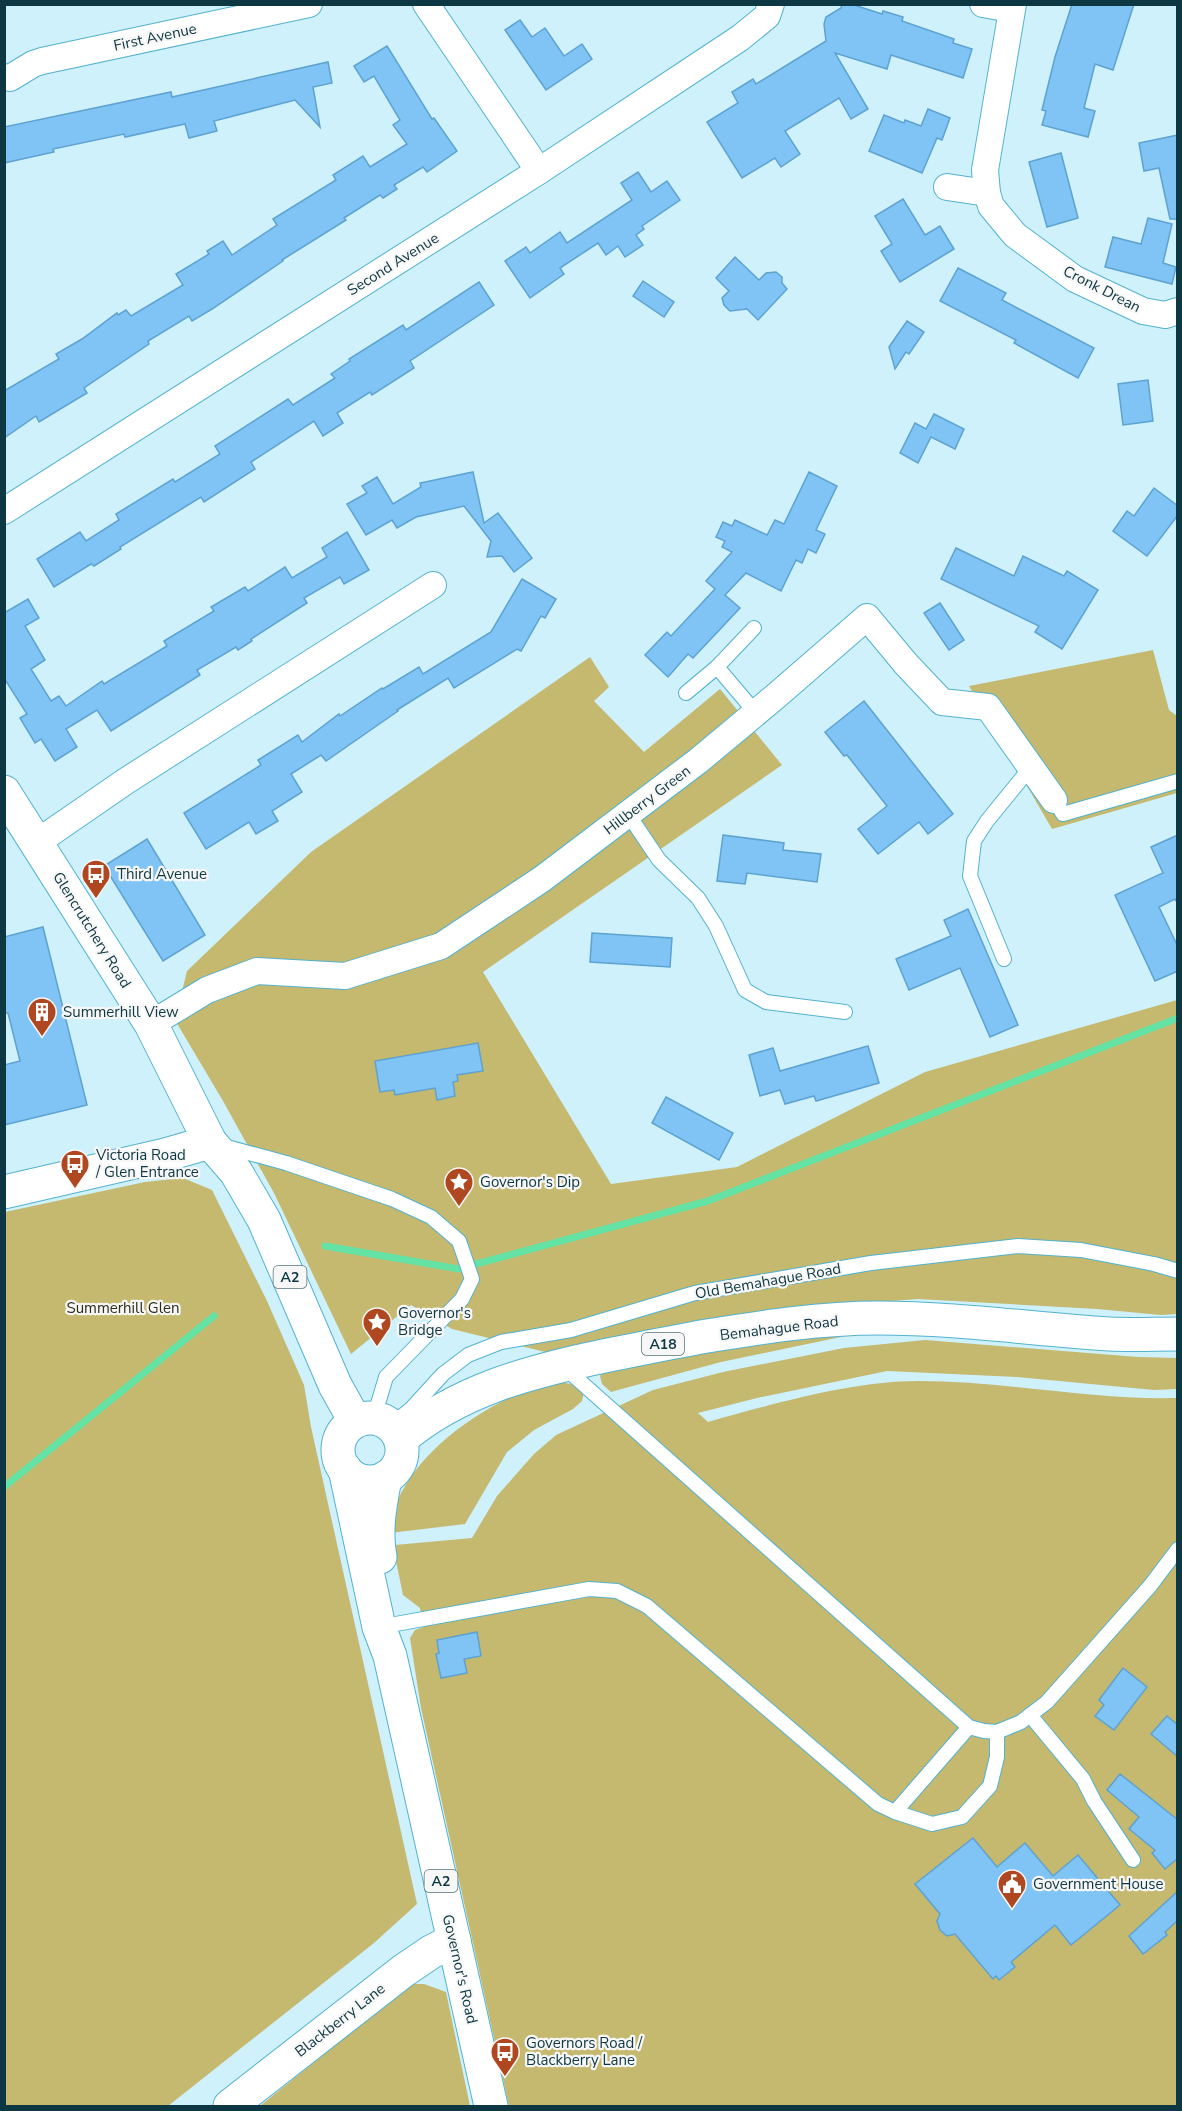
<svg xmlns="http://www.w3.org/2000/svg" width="1182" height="2111" viewBox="0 0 1182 2111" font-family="'Nunito Sans',sans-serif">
  <rect width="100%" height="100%" fill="#cef1fc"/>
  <g fill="#c5b86f">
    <polygon points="1153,650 1169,710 1177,716 1177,793 1052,829 969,686"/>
    <polygon points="590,657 609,687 594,701 644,752 720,689 782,765 483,972 611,1184 737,1167 925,1072 1177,1000 1177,1314 1161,1315 1097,1309 918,1299 840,1305 553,1354 452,1329 411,1305 351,1354 274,1193 223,1101 175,1020 187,971 311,852"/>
    <polygon points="183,1178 212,1190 267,1301 304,1385 311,1427 417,1904 374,1943 168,2106 5,2106 5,1212 145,1182"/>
    <polygon points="818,1332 855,1334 721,1362 618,1390 611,1392 602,1384 600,1376 604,1369"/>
    <path d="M925,1340L1138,1357L1177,1358V1389L1154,1390L1017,1377L887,1371L757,1398L698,1413L708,1422C773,1404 851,1381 918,1381C1005,1381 1091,1400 1177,1398V2106H509L421,1708L410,1638L415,1630L423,1627L420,1608L403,1595L395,1556V1545L472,1538L497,1496L534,1454L556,1435L653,1390L723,1372L844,1348Z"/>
    <path d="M560,1382L576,1385L584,1392L582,1401L573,1409L534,1430L507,1452L465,1524L390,1533C391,1526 392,1518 394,1510C411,1459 467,1416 516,1395C529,1389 546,1386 560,1382Z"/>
    <polygon points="408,1984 424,1984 446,1992 470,2106 260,2106 396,1996"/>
  </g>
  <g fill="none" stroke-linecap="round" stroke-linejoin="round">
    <g stroke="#64e3a5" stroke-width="7">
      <polyline points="325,1246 459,1269"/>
      <polyline points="476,1264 708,1201 1178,1018"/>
      <polyline points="4,1487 214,1316"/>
    </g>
  </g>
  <g fill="#7fc4f4" stroke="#5da2d0" stroke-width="1.5">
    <polygon points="842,4 851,4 882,14 883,11 903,17 902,21 954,39 953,43 972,49 963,78 891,55 887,69 835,53 868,109 851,119 839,98 785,131 800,154 781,167 775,158 742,178 707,122 738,103 732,92 753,79 756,84 826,41 824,24 826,17 841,8"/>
    <polygon points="1072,4 1134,4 1113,70 1095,64 1084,108 1095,111 1088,137 1042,125 1046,111 1042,110 1055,57"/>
    <polygon points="520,20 532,37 545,28 564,56 582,44 592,59 546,90 505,30"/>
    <polygon points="387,46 432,119 434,118 457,151 427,172 423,167 394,185 397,189 383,198 380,195 344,218 346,220 282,260 283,261 212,309 192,321 189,316 148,341 149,344 84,388 87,393 39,422 36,416 4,438 4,391 59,359 56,354 82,339 117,313 118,315 126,310 131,316 183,285 176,274 209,254 207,251 223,241 232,255 277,225 273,219 336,180 333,175 363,156 370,167 407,144 393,125 400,120 374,76 364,82 354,66"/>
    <polygon points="328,62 332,83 313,87 320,127 295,100 214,121 217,131 189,138 185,124 125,137 124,134 53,149 54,152 4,163 4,127 171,92 172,97"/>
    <polygon points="928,109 950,118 942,140 937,138 922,173 869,151 884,115 904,123 905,120 921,126"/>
    <polygon points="1178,135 1178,219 1170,219 1159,168 1144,171 1139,143"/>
    <polygon points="1061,153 1078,218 1047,227 1029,162"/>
    <polygon points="638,172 651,192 667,181 680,200 642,226 644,229 636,235 643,245 625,257 618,246 606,255 598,243 560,268 564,274 530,298 505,261 526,247 530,253 560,232 567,243 632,200 621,183"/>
    <polygon points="903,199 925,235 940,226 954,249 900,282 881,251 892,244 875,216"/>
    <polygon points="1148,218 1172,224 1163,263 1176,267 1172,284 1105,267 1113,237 1141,244"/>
    <polygon points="735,257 759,280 766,273 776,272 782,277 782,283 787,289 758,320 747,309 730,311 724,305 722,298 729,291 716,278"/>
    <polygon points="958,268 1006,293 1002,300 1094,348 1078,378 1014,343 1016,340 940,301"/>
    <polygon points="643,281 674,302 664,317 633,296"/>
    <polygon points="479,282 494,305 410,361 414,368 372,395 370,392 337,413 343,423 323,436 314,421 251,462 255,469 204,502 201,497 120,547 121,549 94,566 91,564 54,587 37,559 80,532 86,541 119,520 116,514 173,479 175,482 220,454 215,446 288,399 293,405 335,378 331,374 350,361 349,359 403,325 406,330"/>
    <polygon points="907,321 924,332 909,354 906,352 895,369 889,347"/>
    <polygon points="1148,380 1153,421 1123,425 1118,384"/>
    <polygon points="934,414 964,429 955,449 931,437 918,463 900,453 915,423 926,429"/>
    <polygon points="473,472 484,523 498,513 532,558 514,572 502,556 487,557 491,541 464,506 416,517 397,528 392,520 366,535 347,504 367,493 362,486 377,477 393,504 421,487 420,483"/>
    <polygon points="809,472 837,486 816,530 825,534 816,553 808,549 802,563 796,560 781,591 746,573 725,595 740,608 693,658 688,654 668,677 645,655 667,632 671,636 715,589 706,581 732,552 722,547 725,541 716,537 723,522 732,526 735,520 767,535 775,520 784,524"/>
    <polygon points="1154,488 1178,506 1178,515 1147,556 1113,531 1127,511 1134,516"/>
    <polygon points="347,532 369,570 344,584 340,577 304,598 307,603 251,639 252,641 238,650 236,647 197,670 200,675 111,731 97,710 66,729 77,747 55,761 41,739 35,743 20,718 27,714 4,678 4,613 28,599 39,618 25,626 45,660 31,669 51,701 59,696 66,706 102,681 104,684 167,646 164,641 214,611 211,607 245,587 248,591 285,567 292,578 327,557 322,548"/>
    <polygon points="956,548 1014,576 1023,556 1064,576 1067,571 1098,590 1062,649 1035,632 1039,626 941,579"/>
    <polygon points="522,579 556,599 545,618 541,616 521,651 517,649 454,688 448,678 397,710 398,711 326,761 321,755 291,774 302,792 272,811 278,821 256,834 249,822 206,849 184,813 261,765 258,760 298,735 302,742 339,714 340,716 382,688 383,689 419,667 423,674 491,632"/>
    <polygon points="940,603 964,640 949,650 924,613"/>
    <polygon points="864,701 953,814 928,834 919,822 878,854 858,829 887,806 847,755 844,756 825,732"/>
    <polygon points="723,835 784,843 783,850 821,854 817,882 747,873 745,884 717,881"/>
    <polygon points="1178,835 1178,904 1175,899 1159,907 1178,947 1178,971 1155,981 1115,895 1163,873 1151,847"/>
    <polygon points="147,839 205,935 163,961 104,866"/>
    <polygon points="968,909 1018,1025 990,1037 960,968 909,990 896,959 951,936 944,920"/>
    <polygon points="43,927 87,1105 4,1125 4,1065 20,1061 8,1013 4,1013 4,937"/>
    <polygon points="592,933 672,938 670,967 590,962"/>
    <polygon points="478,1043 483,1071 457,1075 458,1081 453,1082 455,1096 437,1100 435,1088 395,1095 394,1090 380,1092 375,1061"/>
    <polygon points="868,1046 879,1083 816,1101 814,1096 785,1104 780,1090 760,1096 749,1055 773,1048 780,1071"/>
    <polygon points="666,1097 733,1133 719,1160 652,1123"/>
    <polygon points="477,1632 481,1656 464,1659 467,1673 441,1678 436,1654 439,1653 437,1640"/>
    <polygon points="1123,1668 1147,1687 1114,1730 1095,1716 1104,1705 1099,1700"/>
    <polygon points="1167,1716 1178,1725 1178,1757 1151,1734"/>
    <polygon points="1120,1774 1178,1820 1178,1858 1165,1869 1152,1853 1155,1850 1129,1829 1139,1817 1107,1790"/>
    <polygon points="973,1838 997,1867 1025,1843 1053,1876 1078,1855 1120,1905 1071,1945 1055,1925 1011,1962 1015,1967 999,1980 996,1976 993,1979 955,1934 947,1936 940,1930 937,1921 940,1914 915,1884"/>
    <polygon points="1178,1891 1178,1920 1165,1932 1167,1935 1143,1954 1129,1936"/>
  </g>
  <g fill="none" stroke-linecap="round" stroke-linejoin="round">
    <g stroke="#53b2ce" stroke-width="16">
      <g id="service">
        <polyline points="717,667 754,628"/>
        <polyline points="686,693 717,667 756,713"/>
        <polyline points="1054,800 1063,814 1178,781"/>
        <polyline points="628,814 659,860 698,898 716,926 745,990 766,1002 845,1012"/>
        <polyline points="1004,959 970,876 974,841 987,821 1031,767"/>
        <polyline points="223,1146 286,1163 392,1199 431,1217 459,1241 472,1279 462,1299 386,1377 374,1417"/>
        <polyline points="565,1368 969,1727 984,1731 997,1732 1021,1722 1047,1702 1150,1586 1178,1549"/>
        <polyline points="391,1425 411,1409 443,1374 468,1355 501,1342 571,1330 695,1293 871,1263 1018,1246 1081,1250 1154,1264 1178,1271"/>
        <polyline points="379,1627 589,1589 617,1591 647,1606 878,1804 895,1812 932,1824 962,1817 990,1786 997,1757 997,1732"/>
        <polyline points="1030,1715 1083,1779 1094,1801 1133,1860"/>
        <polyline points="895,1812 969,1727"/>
      </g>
    </g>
    <g stroke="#53b2ce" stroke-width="28">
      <g id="minor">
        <polyline points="426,4 539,171"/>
        <polyline points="983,4 1011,9"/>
        <polyline points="1013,4 985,170 987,193 991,206 1015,235 1075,279 1143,311 1165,315 1178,311"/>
        <polyline points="4,77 10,78 33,64 42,61 309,4"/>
        <polyline points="947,187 987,193"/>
        <polyline points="4,511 539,171 740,38 767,16 771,4"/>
        <polyline points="36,843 126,781 433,585"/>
        <polyline points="151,1024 207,990 257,971 345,976 441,946 542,879 698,761 776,696 867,617 906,664 942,702 988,707 1054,800"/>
      </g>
    </g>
    <g stroke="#53b2ce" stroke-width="35">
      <polyline id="secondary" points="230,2106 403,1971 431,1952 454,1940"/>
    </g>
    <g stroke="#53b2ce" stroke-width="35">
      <polyline id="primary" points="4,1192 165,1155 210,1142"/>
    </g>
    <g stroke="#53b2ce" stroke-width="35">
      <g id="trunk">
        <polyline points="4,792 151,1024 210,1142 236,1172 264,1220 335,1385 355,1421"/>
        <circle cx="370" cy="1450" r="32"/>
        <path d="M401,1439C458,1390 532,1371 604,1356C639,1349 673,1342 707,1336C763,1327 821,1318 878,1318C956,1318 1032,1329 1109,1334C1132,1335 1155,1334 1178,1334"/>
        <polyline points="345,1469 379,1627 390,1656 491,2106"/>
        <path d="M380,1557C375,1530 380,1505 385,1478"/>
      </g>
    </g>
    <use href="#service" stroke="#fff" stroke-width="14"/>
    <use href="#minor" stroke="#fff" stroke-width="26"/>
    <use href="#secondary" stroke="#fff" stroke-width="33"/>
    <use href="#primary" stroke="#fff" stroke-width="33"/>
    <use href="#trunk" stroke="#fff" stroke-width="33"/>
  </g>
  <defs>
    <g id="bus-pin" transform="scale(1.5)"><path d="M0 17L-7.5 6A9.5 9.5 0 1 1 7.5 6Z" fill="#af4821" stroke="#f7f7f7"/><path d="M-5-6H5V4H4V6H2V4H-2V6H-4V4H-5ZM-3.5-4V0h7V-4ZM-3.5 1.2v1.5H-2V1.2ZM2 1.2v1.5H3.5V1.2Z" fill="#fff"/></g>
    <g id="building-pin" transform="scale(1.5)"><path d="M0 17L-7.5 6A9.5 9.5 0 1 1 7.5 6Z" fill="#af4821" stroke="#f7f7f7"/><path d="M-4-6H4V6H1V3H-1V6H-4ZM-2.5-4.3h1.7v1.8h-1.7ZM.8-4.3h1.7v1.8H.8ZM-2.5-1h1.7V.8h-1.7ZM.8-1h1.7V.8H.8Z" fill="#fff"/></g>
    <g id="sight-pin" transform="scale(1.5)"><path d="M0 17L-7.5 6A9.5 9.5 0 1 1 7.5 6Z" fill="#af4821" stroke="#f7f7f7"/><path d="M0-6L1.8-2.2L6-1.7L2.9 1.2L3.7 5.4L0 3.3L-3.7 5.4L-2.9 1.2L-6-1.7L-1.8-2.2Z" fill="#fff"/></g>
    <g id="civic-pin" transform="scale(1.5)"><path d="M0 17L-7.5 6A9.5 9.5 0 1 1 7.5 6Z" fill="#af4821" stroke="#f7f7f7"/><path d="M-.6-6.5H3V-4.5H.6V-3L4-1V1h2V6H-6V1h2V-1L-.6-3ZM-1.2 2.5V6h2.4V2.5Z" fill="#fff"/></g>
  </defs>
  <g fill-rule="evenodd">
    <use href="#bus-pin" x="96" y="874"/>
    <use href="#building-pin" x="42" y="1012"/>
    <use href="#bus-pin" x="75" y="1164"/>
    <use href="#sight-pin" x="459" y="1182"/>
    <use href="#sight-pin" x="377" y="1322"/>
    <use href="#civic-pin" x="1012" y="1884"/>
    <use href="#bus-pin" x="505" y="2052"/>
  </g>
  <g text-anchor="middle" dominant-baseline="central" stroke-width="4.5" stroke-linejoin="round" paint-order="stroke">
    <g fill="#f7f7f7" stroke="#537178" stroke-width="1.5">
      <rect x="273.5" y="1266" width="33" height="22" rx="4.5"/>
      <rect x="642" y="1333" width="42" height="22" rx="4.5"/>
      <rect x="424.5" y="1870" width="33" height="22" rx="4.5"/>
    </g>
    <g font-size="14" font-weight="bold" fill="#0d3742">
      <text x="290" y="1277">A2</text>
      <text x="663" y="1344">A18</text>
      <text x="441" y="1881">A2</text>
    </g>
    <g font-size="15" fill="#0d3742" stroke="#f7f7f7">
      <text transform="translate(155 37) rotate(-12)">First Avenue</text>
      <text transform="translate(393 264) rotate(-32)">Second Avenue</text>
      <text transform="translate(1102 289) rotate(27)">Cronk Drean</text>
      <text transform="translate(647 800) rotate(-37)">Hillberry Green</text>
      <text transform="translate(92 930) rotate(58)">Glencrutchery Road</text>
      <text transform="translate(768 1281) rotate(-10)">Old Bemahague Road</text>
      <text transform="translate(779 1328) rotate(-7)">Bemahague Road</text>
      <text transform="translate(460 1969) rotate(77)">Governor's Road</text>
      <text transform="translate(340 2020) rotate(-38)">Blackberry Lane</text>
    </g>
    <g font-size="15" fill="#0d3742" stroke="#f7f7f7" text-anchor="start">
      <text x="117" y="874">Third Avenue</text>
      <text x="63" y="1012">Summerhill View</text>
      <text x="96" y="1155">Victoria Road<tspan x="96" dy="17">/ Glen Entrance</tspan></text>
      <text x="480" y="1182">Governor's Dip</text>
      <text x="398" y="1313">Governor's<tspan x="398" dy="17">Bridge</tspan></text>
      <text x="1033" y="1884">Government House</text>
      <text x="526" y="2043">Governors Road /<tspan x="526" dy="17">Blackberry Lane</tspan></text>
    </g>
    <g font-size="15" fill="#2f2b17" stroke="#f7f7f7">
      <text x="123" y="1308">Summerhill Glen</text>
    </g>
  </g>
  <rect width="1182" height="2111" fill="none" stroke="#0d3742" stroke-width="12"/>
</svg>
